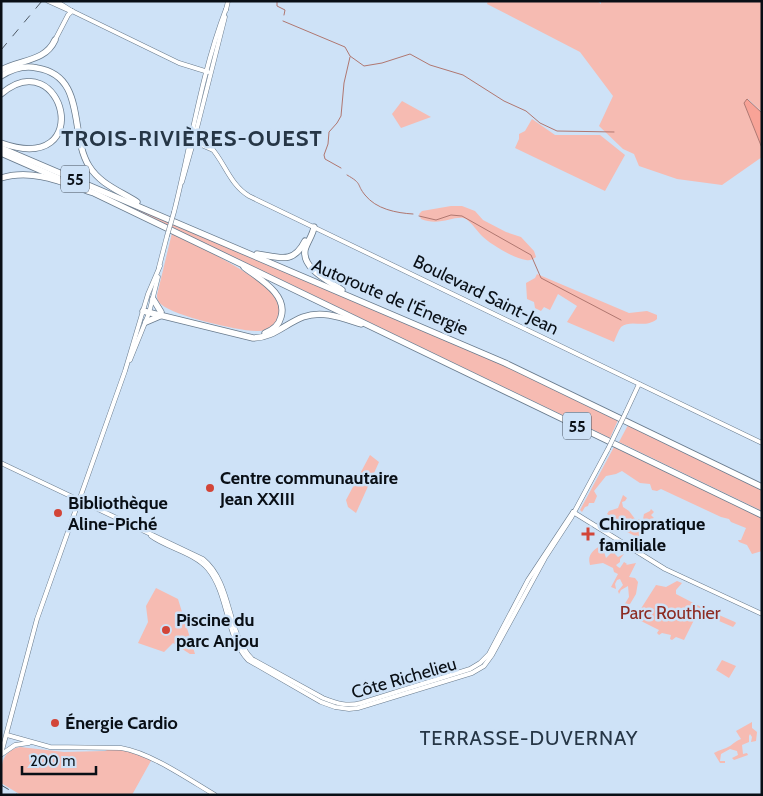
<svg xmlns="http://www.w3.org/2000/svg" width="763" height="796" viewBox="0 0 763 796" font-family="Cabin,sans-serif">
  <rect width="100%" height="100%" fill="#cee2f7"/>
  <g fill="#f6bbb2">
    <polygon points="488,1 597,1 601,4 601,1 762,1 762,112 748,99 744,103 762,148 762,157 722,185 677,179 639,166 634,154 623,149 599,126 613,96 580,52 487,4"/>
    <polygon points="402,101 431,117 401,128 392,114"/>
    <polygon points="532,119 555,135 600,135 625,155 605,191 515,148 519,139 519,134 525,131"/>
    <polygon points="107,195 483,355 618,420 610,438 107,196"/>
    <path d="M451,206H462L475,211L483,220L506,232L521,237L534,251L536,257C533,259 530,261 526,260C515,259 490,244 482,236C477,231 472,223 466,219C456,214 440,227 421,219L419,214L422,211Z"/>
    <path d="M172,233C195,244 267,279 277,300C280,306 280,312 279,319C273,325 267,331 259,331C242,332 175,316 162,305C158,302 157,299 157,295Z"/>
    <path d="M537,274L629,313L647,311L657,315V319C645,329 631,319 621,327C618,331 616,337 614,342L567,322L577,306L558,294L550,310L544,307L541,311L535,308L534,302L527,299L526,283L535,278Z"/>
    <polygon points="628,425 762,490 762,511 619,442"/>
    <polygon points="614,447 762,518 762,551 752,554 747,545 739,542 738,540 741,540 746,528 731,522 729,519 721,517 661,489 657,491 652,490 650,484 640,483 622,471 616,474 606,476 594,491 597,496 594,503 589,503 588,506 585,507 582,512 580,510"/>
    <polygon points="370,455 379,462 356,513 348,507 346,500"/>
    <polygon points="623,495 627,498 625,501 622,502 623,507 629,511 635,519 643,519 644,514 650,511 651,509 654,512 651,515 654,518 643,523 640,528 645,533 644,536 641,535 637,537 627,532 628,527 607,514 609,511 618,508"/>
    <path d="M601,545L603,547V550L600,552H604L606,558L619,545L615,554L618,557L624,554L620,559V562L616,565L618,567L620,568L624,562L627,564L626,565L636,563L629,577L635,578L638,582L636,594L630,604L623,607L629,597L628,586L621,590L619,594L618,591L623,585L620,579L617,580L615,584L616,589L611,587L618,574L614,572L613,568L603,563L590,565C587,554 593,551 601,545Z"/>
    <polygon points="677,581 682,583 676,590 676,594 703,608 707,614 712,612 735,622 736,623 733,627 698,612 684,640 676,637 672,640 670,639 671,635 662,633 659,635 657,633 659,630 635,618 656,585 666,587"/>
    <polygon points="156,588 178,599 195,654 190,654 173,643 164,652 138,643 148,622 146,606"/>
    <polygon points="722,660 736,666 729,678 716,670"/>
    <path d="M752,722V728L757,732L756,741L751,742L752,737L750,734L749,736V742L742,745L743,754L747,753L748,755L734,760L732,758L738,755L737,751L730,749L721,754L720,761H725V763H720L714,753C719,750 725,749 730,746C734,743 736,741 741,739L736,731Z"/>
    <path d="M20,747L64,752L105,751C120,743 138,754 152,759L132,795H21L1,783C1,768 0,751 20,747Z"/>
  </g>
  <polygon fill="#f8a397" stroke="#b07770" points="747,99 762,113 762,148 744,103"/>
  <g fill="none" stroke-linecap="round" stroke-linejoin="round">
    <g stroke="#b07770" stroke-width="1">
      <polyline points="277,1 277,6 285,10 284,15"/>
      <polyline points="283,21 345,47 350,56 364,66 382,63 410,54 430,65 463,75 504,101 526,111 540,123 557,131 614,132"/>
      <polyline points="341,168 325,159 324,155 328,144 329,132 337,123 341,116 344,83 350,57"/>
      <path d="M347,175C363,184 356,184 365,195C376,209 396,213 413,214"/>
      <polyline points="419,216 436,220 451,215 462,216 531,255 541,278 621,320"/>
    </g>
    <g stroke="#697b8d" stroke-width="5">
      <g id="secondary">
        <polyline points="48,1 68,10 72,11"/>
        <polyline points="56,1 72,11 179,63 208,72"/>
        <polyline points="226,10 228,1"/>
        <polyline points="55,40 68,15 72,11"/>
        <path d="M191,135C222,143 223,181 249,196L762,443"/>
        <polyline points="192,141 213,150"/>
        <polyline points="182,182 195,136 225,17"/>
        <path d="M174,212C191,145 201,74 226,9"/>
        <polyline points="159,267 167,236"/>
        <polyline points="130,360 149,313 158,277"/>
        <polyline points="626,412 639,384"/>
        <path d="M1,463L203,559C233,584 226,632 252,659L323,698C336,703 347,707 361,703L470,669L480,663L489,654L528,580L573,512"/>
        <polyline points="573,512 665,569 762,614"/>
        <path d="M151,536C167,548 195,553 208,569C229,595 225,635 248,660L321,702L335,707L349,709L358,708L472,673L484,666L492,655L545,558L571,518L608,449"/>
        <path d="M7,735L50,747L121,748C151,753 188,779 215,795"/>
        <polyline points="1,754 37,619 125,371 148,294 160,266"/>
        <polyline points="2,754 15,745 29,743"/>
      </g>
    </g>
    <g stroke="#697b8d" stroke-width="7">
      <g id="highway">
        <path d="M1,70C21,59 45,62 55,40"/>
        <path d="M1,76C12,69 24,65 37,68C87,76 69,134 89,166C100,184 120,191 137,202"/>
        <path d="M1,94C63,41 98,177 1,143"/>
        <polyline points="1,148 505,363 762,487"/>
        <polyline points="1,153 58,178"/>
        <path d="M1,178C33,168 64,183 94,193L762,515"/>
        <path d="M314,227C313,235 307,242 305,250C302,269 329,281 342,290"/>
        <path d="M257,254C279,257 293,265 305,241"/>
        <path d="M244,267C259,279 288,294 281,317C279,325 273,330 265,333"/>
        <polyline points="153,299 161,312"/>
        <path d="M143,311L253,338C273,338 285,324 303,317C323,310 342,318 361,324"/>
        <polyline points="146,322 160,316"/>
      </g>
    </g>
    <use href="#secondary" stroke="#fff" stroke-width="4"/>
    <use href="#highway" stroke="#fff" stroke-width="5.5"/>
    <g stroke="#4e5964" stroke-width="1" stroke-dasharray="9 9" stroke-linecap="butt">
      <polyline points="1,50 42,1"/>
      <polyline points="1,785 18,795"/>
    </g>
    <g stroke="#697b8d" stroke-width="5" stroke-linecap="butt">
      <g id="secondary-bridge">
        <polyline points="167,236 174,212"/>
        <polyline points="608,449 626,412"/>
      </g>
    </g>
    <use href="#secondary-bridge" stroke="#fff" stroke-width="4"/>
  </g>
  <g fill="#d24538" stroke="#cee2f7" stroke-width="2">
    <circle cx="210" cy="488" r="5"/>
    <circle cx="58" cy="513" r="5"/>
    <path d="M585.5 526.5h5v5h5v5h-5v5h-5v-5h-5v-5h5z"/>
    <circle cx="166" cy="630" r="5"/>
    <circle cx="55" cy="723" r="5"/>
  </g>
  <g text-anchor="middle" dominant-baseline="central" stroke-width="5" stroke-linejoin="round" paint-order="stroke">
    <g fill="#cee2f7" stroke="#444e5a" stroke-width="1">
      <rect x="61" y="165.5" width="28" height="27" rx="4"/>
      <rect x="563" y="412.5" width="28" height="27" rx="4"/>
    </g>
    <g font-size="16" font-weight="bold" fill="#090f16">
      <text x="75" y="179">55</text>
      <text x="577" y="426">55</text>
    </g>
    <g font-size="18" fill="#090f16" stroke="#cee2f7">
      <text transform="translate(486 295) rotate(26)">Boulevard Saint-Jean</text>
      <text transform="translate(390 297) rotate(23)">Autoroute de l'Énergie</text>
      <text transform="translate(404 678) rotate(-16)">Côte Richelieu</text>
    </g>
    <g font-size="18" font-weight="bold" fill="#090f16" stroke="#cee2f7" text-anchor="start">
      <text x="220" y="478">Centre communautaire<tspan x="220" dy="21">Jean XXIII</tspan></text>
      <text x="68" y="503">Bibliothèque<tspan x="68" dy="21">Aline-Piché</tspan></text>
      <text x="599" y="524">Chiropratique<tspan x="599" dy="21">familiale</tspan></text>
      <text x="176" y="620">Piscine du<tspan x="176" dy="21">parc Anjou</tspan></text>
      <text x="65" y="723">Énergie Cardio</text>
    </g>
    <g font-size="18" fill="#8c2b22" stroke="#cee2f7">
      <text x="670" y="613">Parc Routhier</text>
    </g>
    <g font-size="20" letter-spacing="1" fill="#263646" stroke="#cee2f7">
      <text x="529" y="738">TERRASSE-DUVERNAY</text>
    </g>
    <g font-size="22" font-weight="bold" letter-spacing="1" fill="#263646" stroke="#cee2f7">
      <text x="192" y="138">TROIS-RIVIÈRES-OUEST</text>
    </g>
  </g>
  <rect width="763" height="796" fill="none" stroke="#090f16" stroke-width="5"/>
  <path d="M22 766v8h74v-8" fill="none" stroke="#090f16" stroke-width="2.5"/>
  <text x="30" y="766" font-size="15" fill="#090f16" stroke="#cee2f7" stroke-width="4" paint-order="stroke">200 m</text>
</svg>
